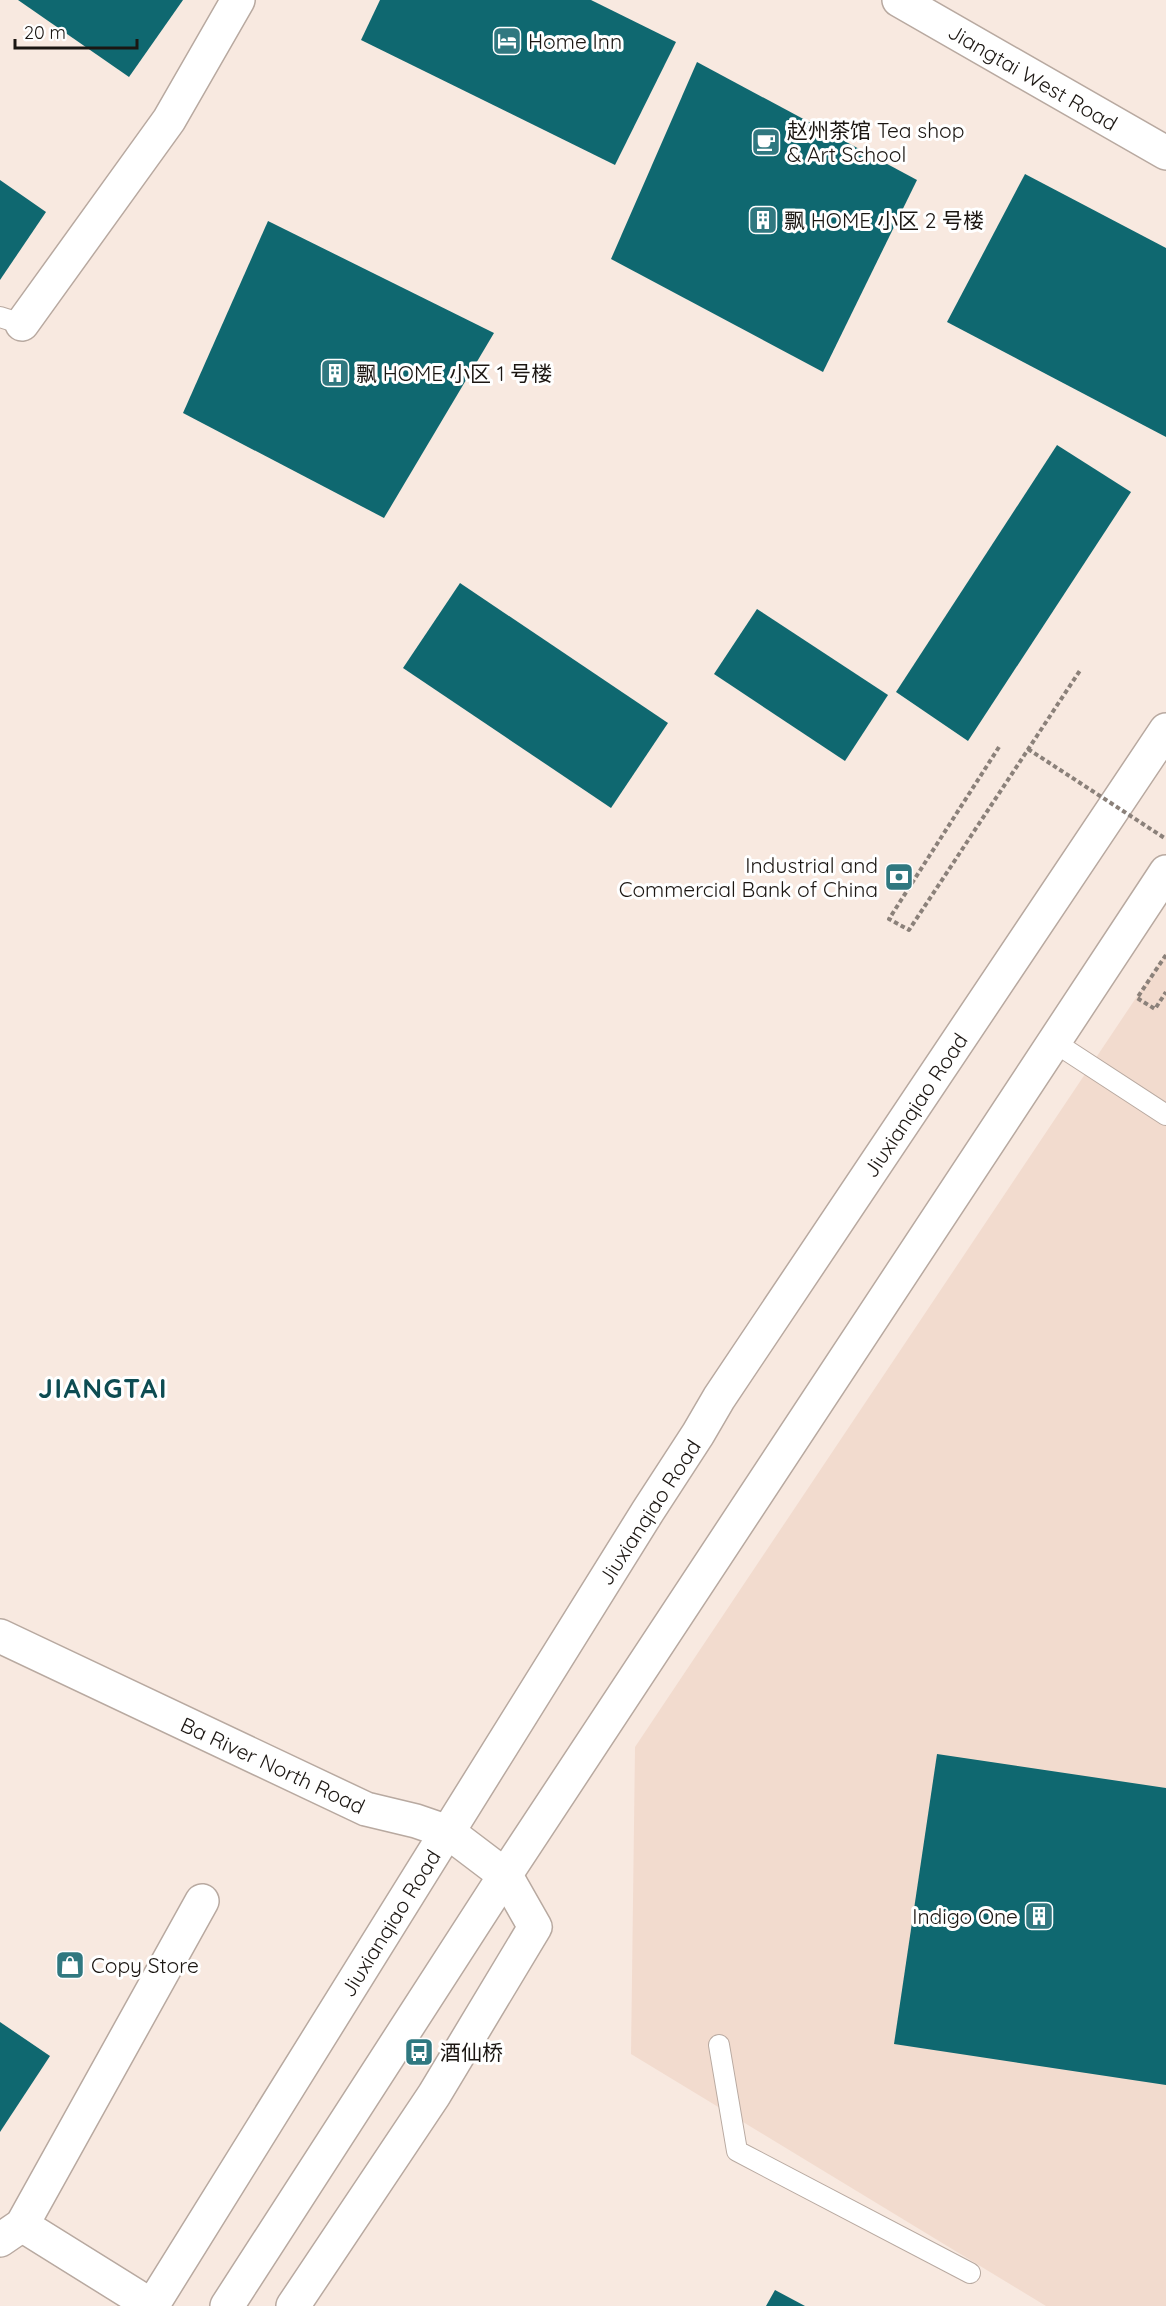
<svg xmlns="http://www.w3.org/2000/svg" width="1166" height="2306" viewBox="0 0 1166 2306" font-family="Quicksand,'Noto Sans SC',sans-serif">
  <rect width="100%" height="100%" fill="#f8e9e0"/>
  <polygon fill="#f2dbce" points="1166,953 1166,2306 1046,2306 631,2054 635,1747"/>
  <g fill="#0f6870">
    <polygon points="18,0 183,0 129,77"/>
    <polygon points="380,0 591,0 676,42 615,165 361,40"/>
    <polygon points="697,62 917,180 823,372 611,259"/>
    <polygon points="1025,174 1166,248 1166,437 947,322"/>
    <polygon points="0,180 46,212 0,280"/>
    <polygon points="268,221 494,333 384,518 183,413"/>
    <polygon points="1057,445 1131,492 968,741 896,692"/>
    <polygon points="460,583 668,723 611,808 403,668"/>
    <polygon points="757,609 888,695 845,761 714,674"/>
    <polygon points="937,1754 1166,1788 1166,2085 894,2044"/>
    <polygon points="0,2022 50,2056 0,2132"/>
    <polygon points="775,2290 805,2306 766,2306"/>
  </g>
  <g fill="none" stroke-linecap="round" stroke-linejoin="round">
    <g stroke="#b8a9a0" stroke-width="22">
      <g id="lane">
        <polyline points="0,317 22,324"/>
        <polyline points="1054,1042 1166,1115"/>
        <polyline points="719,2045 737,2151 970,2273"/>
      </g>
    </g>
    <g stroke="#b8a9a0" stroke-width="36">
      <g id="street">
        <polyline points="22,324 169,120 238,0"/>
        <polyline points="0,1636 366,1809 416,1821 448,1832 506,1876 535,1927 434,2095 293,2306"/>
        <polyline points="22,2225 152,2306"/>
        <polyline points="0,2240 22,2225 202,1901"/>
      </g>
    </g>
    <g stroke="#b8a9a0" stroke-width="36">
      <polyline id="secondary" points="899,0 1166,153"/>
    </g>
    <g stroke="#b8a9a0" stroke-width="36">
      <g id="primary">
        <polyline points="152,2306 438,1846 448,1832 648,1511 698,1434 719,1398 1166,730"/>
        <polyline points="227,2306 498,1886 1166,872"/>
      </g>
    </g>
    <g stroke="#8b817a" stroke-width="4" stroke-dasharray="4.5 3" stroke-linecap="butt">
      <polyline points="999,747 889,919 909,930 1081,669"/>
      <polyline points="1166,955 1137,998 1155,1009 1166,992"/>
    </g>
    <use href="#lane" stroke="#fff" stroke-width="20"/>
    <use href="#street" stroke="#fff" stroke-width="33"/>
    <use href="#secondary" stroke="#fff" stroke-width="33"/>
    <use href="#primary" stroke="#fff" stroke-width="33"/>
    <polyline stroke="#8b817a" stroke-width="4" stroke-dasharray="4.5 3" stroke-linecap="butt" points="1028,749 1166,839"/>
  </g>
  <defs>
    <g id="hotel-square" transform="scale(1.5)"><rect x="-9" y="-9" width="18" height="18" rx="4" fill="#307880" stroke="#fff"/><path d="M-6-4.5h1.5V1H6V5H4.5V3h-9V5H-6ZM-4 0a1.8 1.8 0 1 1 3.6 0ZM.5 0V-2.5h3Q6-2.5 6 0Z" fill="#fff"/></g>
    <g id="cafe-square" transform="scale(1.5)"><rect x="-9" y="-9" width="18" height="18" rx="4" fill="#307880" stroke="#fff"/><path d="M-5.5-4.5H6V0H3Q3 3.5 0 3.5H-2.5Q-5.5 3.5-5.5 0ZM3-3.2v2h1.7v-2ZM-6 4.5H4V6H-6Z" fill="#fff"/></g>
    <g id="building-square" transform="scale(1.5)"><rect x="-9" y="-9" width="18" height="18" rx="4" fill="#307880" stroke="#fff"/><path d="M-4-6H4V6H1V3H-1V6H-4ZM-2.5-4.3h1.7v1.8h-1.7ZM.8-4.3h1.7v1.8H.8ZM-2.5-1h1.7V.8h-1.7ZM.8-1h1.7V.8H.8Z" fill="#fff"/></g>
    <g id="bank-square" transform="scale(1.5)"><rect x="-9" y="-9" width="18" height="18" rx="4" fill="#307880" stroke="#fff"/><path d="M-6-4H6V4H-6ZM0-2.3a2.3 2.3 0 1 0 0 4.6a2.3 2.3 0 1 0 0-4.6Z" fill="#fff"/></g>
    <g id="shop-square" transform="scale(1.5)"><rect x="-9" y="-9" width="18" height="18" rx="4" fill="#307880" stroke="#fff"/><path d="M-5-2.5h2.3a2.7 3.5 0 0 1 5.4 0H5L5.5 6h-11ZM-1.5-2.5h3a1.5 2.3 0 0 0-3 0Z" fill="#fff"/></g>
    <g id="bus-square" transform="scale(1.5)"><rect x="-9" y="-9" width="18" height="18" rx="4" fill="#307880" stroke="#fff"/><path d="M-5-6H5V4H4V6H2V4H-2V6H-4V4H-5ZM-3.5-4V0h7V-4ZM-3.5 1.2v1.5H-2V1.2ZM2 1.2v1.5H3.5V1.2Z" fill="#fff"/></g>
  </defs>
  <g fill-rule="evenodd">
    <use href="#hotel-square" x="507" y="41"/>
    <use href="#cafe-square" x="766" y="142"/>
    <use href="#building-square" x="763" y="220"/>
    <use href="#building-square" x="335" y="373"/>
    <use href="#bank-square" x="899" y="877"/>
    <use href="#building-square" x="1039" y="1916"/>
    <use href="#shop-square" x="70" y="1965"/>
    <use href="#bus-square" x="419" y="2052"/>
  </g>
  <g text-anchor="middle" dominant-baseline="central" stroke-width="6" stroke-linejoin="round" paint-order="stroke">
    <g font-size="21" fill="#1b1612" stroke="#fff" text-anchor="start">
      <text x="528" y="41">Home Inn</text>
      <text x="787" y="130">赵州茶馆 Tea shop<tspan x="787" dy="24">&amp; Art School</tspan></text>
      <text x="784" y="220">飘 HOME 小区 2 号楼</text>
      <text x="356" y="373">飘 HOME 小区 1 号楼</text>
      <text x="878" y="865" text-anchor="end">Industrial and<tspan x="878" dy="24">Commercial Bank of China</tspan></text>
      <text x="1018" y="1916" text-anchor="end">Indigo One</text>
      <text x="91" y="1965">Copy Store</text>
      <text x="440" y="2052">酒仙桥</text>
    </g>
    <g font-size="21" fill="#1b1612" stroke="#fff">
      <text transform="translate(1033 77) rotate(30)">Jiangtai West Road</text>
      <text transform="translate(915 1105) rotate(-56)">Jiuxianqiao Road</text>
      <text transform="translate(649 1512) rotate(-57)">Jiuxianqiao Road</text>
      <text transform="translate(273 1765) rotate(25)">Ba River North Road</text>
      <text transform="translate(390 1923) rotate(-58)">Jiuxianqiao Road</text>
    </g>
    <g font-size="27" font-weight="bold" letter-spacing="1.5" fill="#0d4c52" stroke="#fff">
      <text x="103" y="1388">JIANGTAI</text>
    </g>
  </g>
  <path d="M15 39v9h122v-9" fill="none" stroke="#1b1612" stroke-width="3"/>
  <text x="24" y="39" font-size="18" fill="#1b1612" stroke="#ffffff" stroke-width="4.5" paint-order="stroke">20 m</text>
</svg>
